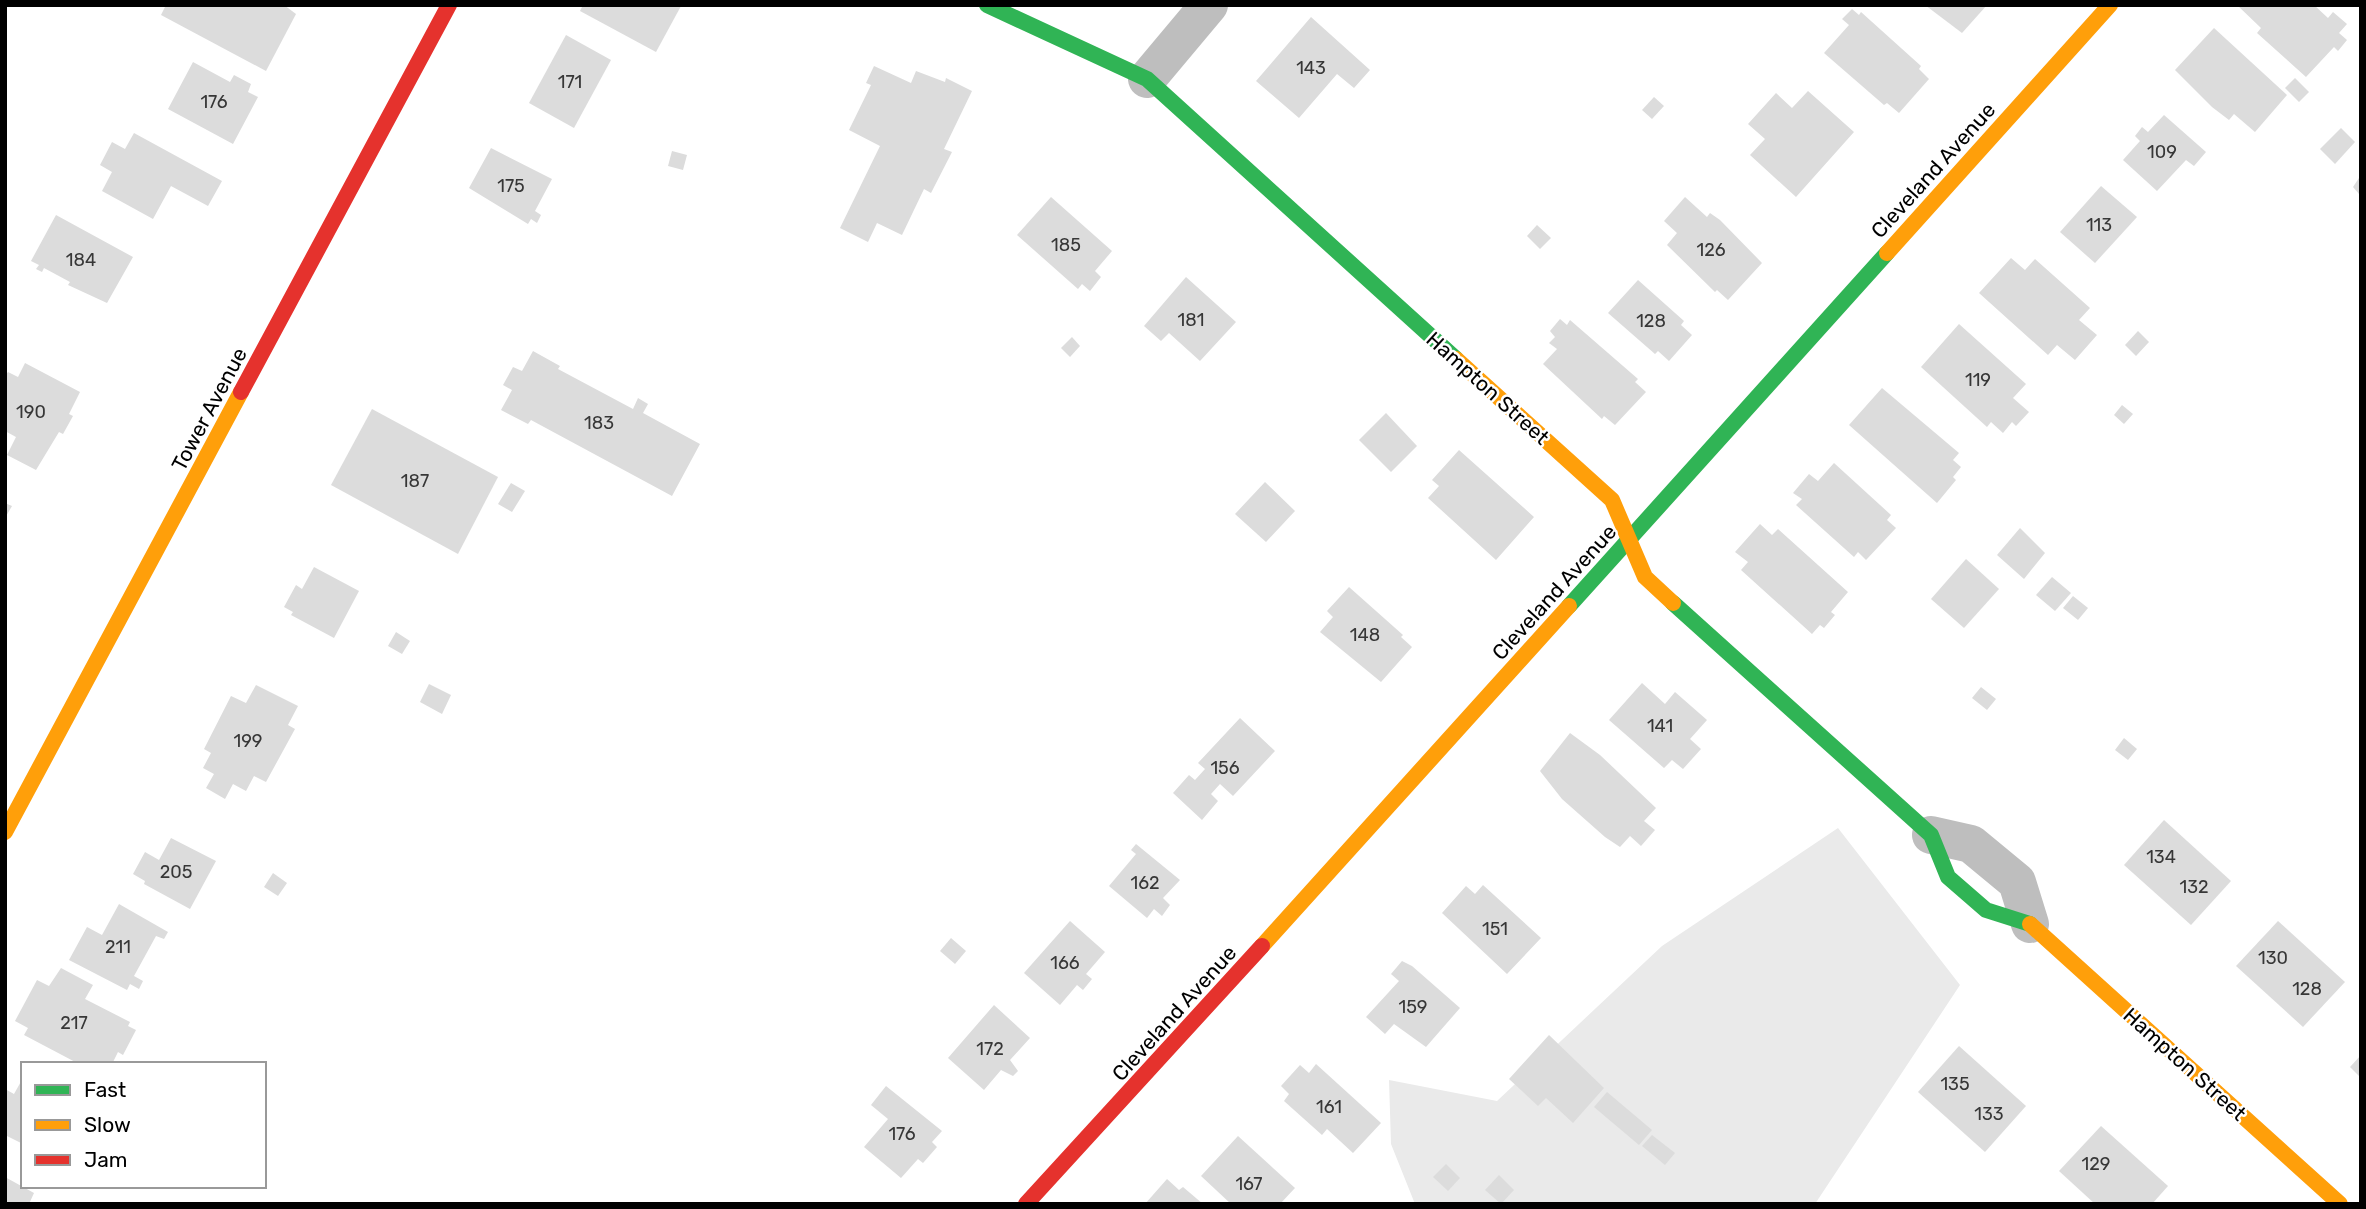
<svg xmlns="http://www.w3.org/2000/svg" width="2366" height="1209" viewBox="0 0 2366 1209" font-family="Rubik,sans-serif">
  <rect width="100%" height="100%" fill="#fff"/>
  <polygon fill="#eaeaea" points="1838,828 1960,985 1815,1204 1415,1204 1391,1144 1389,1080 1497,1101 1662,946"/>
  <g fill="#dcdcdc">
    <polygon points="166,5 284,5 296,14 266,71 161,15"/>
    <polygon points="583,5 680,5 681,6 656,52 580,11"/>
    <polygon points="1925,5 1987,5 1962,33"/>
    <polygon points="2237,5 2314,5 2328,18 2333,12 2347,24 2339,33 2347,40 2338,51 2334,47 2306,77 2257,33 2261,28"/>
    <polygon points="1852,9 1859,15 1861,12 1921,66 1919,69 1929,79 1899,113 1887,103 1884,105 1824,53 1849,25 1842,19"/>
    <polygon points="1311,17 1370,70 1354,88 1337,74 1299,118 1256,81"/>
    <polygon points="2214,28 2287,95 2255,132 2234,114 2229,120 2212,107 2175,70"/>
    <polygon points="566,35 611,60 574,128 529,103"/>
    <polygon points="193,62 230,82 234,75 251,84 248,92 258,97 233,144 168,109"/>
    <polygon points="874,66 911,83 916,71 945,82 946,78 972,91 944,149 952,152 931,193 924,189 902,235 877,223 868,242 840,228 880,146 849,130 871,85 866,83"/>
    <polygon points="2295,78 2309,92 2299,102 2285,88"/>
    <polygon points="1808,91 1854,132 1796,197 1750,155 1765,139 1748,124 1776,93 1792,108"/>
    <polygon points="1654,97 1664,106 1652,119 1642,110"/>
    <polygon points="2164,115 2206,152 2194,166 2186,160 2157,191 2123,160 2140,141 2135,136 2142,127 2148,132"/>
    <polygon points="2341,128 2355,142 2335,164 2320,149"/>
    <polygon points="134,133 222,181 208,206 171,186 153,219 102,191 112,172 100,165 112,142 125,149"/>
    <polygon points="491,148 552,179 535,211 541,215 537,223 531,219 528,224 469,188"/>
    <polygon points="672,151 687,155 683,170 668,166"/>
    <polygon points="2361,175 2361,192 2359,194 2353,187"/>
    <polygon points="2101,186 2137,217 2095,263 2060,232"/>
    <polygon points="1051,197 1112,251 1095,271 1101,277 1090,291 1082,284 1078,289 1017,235"/>
    <polygon points="1685,197 1707,217 1710,213 1720,220 1762,263 1728,300 1717,290 1715,292 1667,245 1677,233 1664,221"/>
    <polygon points="56,215 133,257 107,303 68,285 70,282 44,268 42,272 36,269 39,265 31,261"/>
    <polygon points="1537,225 1551,238 1540,249 1527,236"/>
    <polygon points="2011,258 2025,270 2035,259 2090,308 2079,320 2097,335 2075,360 2057,345 2048,355 1979,293"/>
    <polygon points="1186,277 1236,322 1200,361 1169,333 1161,341 1144,326"/>
    <polygon points="1638,280 1684,321 1681,325 1692,335 1669,361 1658,351 1655,354 1608,313"/>
    <polygon points="1560,319 1567,325 1570,320 1638,379 1635,382 1646,392 1615,425 1604,416 1602,419 1543,364 1557,349 1549,343 1555,337 1550,331"/>
    <polygon points="1959,324 2026,384 2013,398 2029,412 2016,426 2012,422 2003,433 1991,422 1987,427 1921,367"/>
    <polygon points="2138,331 2149,342 2136,356 2125,345"/>
    <polygon points="1072,337 1080,346 1070,357 1061,348"/>
    <polygon points="533,351 560,366 558,369 633,409 638,398 648,404 643,413 700,444 672,496 531,420 528,424 501,410 512,390 503,385 513,367 522,371"/>
    <polygon points="25,363 80,392 69,414 73,416 63,434 59,432 36,470 7,455 16,437 5,431 5,376 8,372 18,377"/>
    <polygon points="1882,388 1959,453 1953,460 1961,467 1953,477 1956,480 1937,503 1849,425"/>
    <polygon points="2122,405 2133,414 2124,424 2114,415"/>
    <polygon points="372,409 498,477 458,554 331,485"/>
    <polygon points="1386,413 1417,446 1391,472 1359,440"/>
    <polygon points="1459,450 1534,517 1496,560 1428,498 1439,486 1432,480"/>
    <polygon points="1834,463 1891,515 1887,520 1896,528 1866,560 1858,552 1854,557 1796,505 1802,499 1793,493 1809,474 1818,481"/>
    <polygon points="1265,482 1295,511 1266,542 1235,514"/>
    <polygon points="511,483 525,491 512,512 498,504"/>
    <polygon points="5,503 12,506 5,518"/>
    <polygon points="1760,524 1772,535 1778,529 1848,592 1831,612 1835,615 1824,628 1820,625 1812,634 1741,570 1748,562 1735,552"/>
    <polygon points="2020,528 2045,553 2024,579 1997,555"/>
    <polygon points="1966,559 1999,589 1964,628 1931,599"/>
    <polygon points="314,567 359,591 334,638 291,615 293,612 284,607 296,585 302,589"/>
    <polygon points="2052,577 2071,593 2055,611 2036,595"/>
    <polygon points="1349,587 1403,635 1401,637 1412,647 1381,682 1320,632 1333,617 1327,611"/>
    <polygon points="2073,596 2088,608 2078,620 2063,608"/>
    <polygon points="396,632 410,641 402,654 388,646"/>
    <polygon points="1642,683 1665,704 1675,692 1707,720 1690,739 1701,749 1683,769 1672,760 1664,768 1609,720"/>
    <polygon points="429,684 451,695 442,714 420,702"/>
    <polygon points="256,685 298,706 288,725 295,729 266,782 254,776 246,791 233,784 225,799 206,788 214,774 203,768 211,753 204,749 231,696 246,703"/>
    <polygon points="1981,687 1996,699 1987,710 1972,698"/>
    <polygon points="1240,718 1275,751 1233,796 1220,784 1211,794 1218,801 1202,820 1173,793 1189,775 1195,780 1205,769 1198,763"/>
    <polygon points="1570,733 1600,755 1656,808 1644,821 1655,830 1641,846 1630,836 1620,847 1605,837 1562,799 1540,771"/>
    <polygon points="2124,738 2137,749 2128,760 2115,750"/>
    <polygon points="2164,820 2231,881 2191,925 2124,865"/>
    <polygon points="171,838 216,861 190,909 144,884 145,881 133,874 145,852 159,860"/>
    <polygon points="1136,844 1180,880 1163,898 1170,905 1162,916 1154,909 1147,918 1109,886 1136,854 1131,850"/>
    <polygon points="273,873 287,883 278,896 264,887"/>
    <polygon points="1483,885 1541,938 1507,974 1442,913 1466,886 1475,894"/>
    <polygon points="119,904 168,932 164,939 156,936 134,976 143,981 139,989 130,984 127,990 69,960 87,927 102,935"/>
    <polygon points="1070,921 1105,952 1086,974 1092,979 1083,990 1077,985 1060,1005 1024,973"/>
    <polygon points="2278,921 2345,982 2303,1027 2236,966"/>
    <polygon points="951,938 966,951 955,964 940,951"/>
    <polygon points="1402,961 1412,966 1460,1008 1426,1047 1394,1024 1385,1034 1366,1017 1399,981 1391,974"/>
    <polygon points="61,968 93,985 85,999 130,1022 128,1026 136,1030 123,1055 118,1052 112,1064 79,1064 24,1035 28,1028 15,1021 37,980 49,986"/>
    <polygon points="994,1005 1030,1038 1010,1060 1018,1071 1013,1076 1001,1070 984,1090 948,1058"/>
    <polygon points="1549,1035 1604,1088 1573,1123 1546,1098 1538,1106 1509,1079"/>
    <polygon points="1959,1046 2026,1106 1985,1152 1918,1092"/>
    <polygon points="2361,1055 2361,1078 2350,1067"/>
    <polygon points="1316,1064 1381,1123 1353,1153 1327,1129 1322,1135 1284,1101 1289,1094 1281,1086 1300,1065 1309,1073"/>
    <polygon points="23,1078 23,1144 5,1135 5,1089 14,1094"/>
    <polygon points="886,1086 942,1131 932,1142 937,1147 923,1163 918,1159 901,1178 864,1147 888,1119 871,1105"/>
    <polygon points="1607,1092 1652,1130 1639,1145 1594,1107"/>
    <polygon points="2101,1126 2168,1186 2152,1204 2095,1204 2059,1171"/>
    <polygon points="1652,1135 1675,1153 1665,1165 1642,1146"/>
    <polygon points="1238,1136 1295,1188 1280,1204 1231,1204 1201,1176"/>
    <polygon points="1446,1164 1460,1178 1448,1191 1433,1177"/>
    <polygon points="1499,1175 1514,1190 1501,1204 1485,1190"/>
    <polygon points="5,1177 34,1193 29,1204 5,1204"/>
    <polygon points="1167,1179 1179,1190 1183,1187 1203,1204 1145,1204"/>
  </g>
  <g fill="none" stroke-linecap="round" stroke-linejoin="round">
    <g stroke="#bebebe" stroke-width="38">
      <polyline points="1147,79 1209,5"/>
      <polyline points="1931,835 1971,844 2017,882 2030,924"/>
    </g>
    <g stroke="#30b455" stroke-width="16">
      <polyline points="987,5 1147,79 1456,359"/>
      <polyline points="1673,603 1931,835 1948,877 1986,910 2030,924"/>
      <polyline points="1569,606 1887,253"/>
    </g>
    <g stroke="#ff9f0a" stroke-width="16">
      <polyline points="1887,253 2110,5"/>
      <polyline points="1456,359 1612,500 1645,577 1673,603"/>
      <polyline points="5,832 241,392"/>
      <polyline points="2030,924 2340,1204"/>
      <polyline points="1262,946 1569,606"/>
    </g>
    <g stroke="#e5322d" stroke-width="16">
      <polyline points="241,392 449,5"/>
      <polyline points="1026,1204 1262,946"/>
    </g>
  </g>
  <g text-anchor="middle" dominant-baseline="central" stroke-width="5" stroke-linejoin="round" paint-order="stroke">
    <g font-size="18" fill="#373737">
      <text x="1311" y="68">143</text>
      <text x="570" y="82">171</text>
      <text x="214" y="102">176</text>
      <text x="2162" y="152">109</text>
      <text x="511" y="186">175</text>
      <text x="2099" y="225">113</text>
      <text x="1066" y="245">185</text>
      <text x="1711" y="250">126</text>
      <text x="81" y="260">184</text>
      <text x="1191" y="320">181</text>
      <text x="1651" y="321">128</text>
      <text x="1978" y="380">119</text>
      <text x="31" y="412">190</text>
      <text x="599" y="423">183</text>
      <text x="415" y="481">187</text>
      <text x="1365" y="635">148</text>
      <text x="1660" y="726">141</text>
      <text x="248" y="741">199</text>
      <text x="1225" y="768">156</text>
      <text x="2161" y="857">134</text>
      <text x="176" y="872">205</text>
      <text x="1145" y="883">162</text>
      <text x="2194" y="887">132</text>
      <text x="1495" y="929">151</text>
      <text x="118" y="947">211</text>
      <text x="2273" y="958">130</text>
      <text x="1065" y="963">166</text>
      <text x="2307" y="989">128</text>
      <text x="1413" y="1007">159</text>
      <text x="74" y="1023">217</text>
      <text x="990" y="1049">172</text>
      <text x="1955" y="1084">135</text>
      <text x="1329" y="1107">161</text>
      <text x="1989" y="1114">133</text>
      <text x="902" y="1134">176</text>
      <text x="2096" y="1164">129</text>
      <text x="1249" y="1184">167</text>
    </g>
    <g font-size="21" fill="#000" stroke="#fff">
      <text transform="translate(1933 170) rotate(-48)">Cleveland Avenue</text>
      <text transform="translate(1488 388) rotate(42)">Hampton Street</text>
      <text transform="translate(209 409) rotate(-62)">Tower Avenue</text>
      <text transform="translate(1554 592) rotate(-48)">Cleveland Avenue</text>
      <text transform="translate(1174 1013) rotate(-48)">Cleveland Avenue</text>
      <text transform="translate(2185 1064) rotate(42)">Hampton Street</text>
    </g>
  </g>
  <rect width="2366" height="1209" fill="none" stroke="#000000" stroke-width="14"/>
  <rect x="21" y="1062" width="245" height="126" fill="#ffffff" stroke="#999999" stroke-width="2"/>
  <rect x="35" y="1085" width="35" height="10" fill="#30b455" stroke="#999999" stroke-width="2"/>
  <text x="84" y="1097" font-size="21" fill="#000000">Fast</text>
  <rect x="35" y="1120" width="35" height="10" fill="#ff9f0a" stroke="#999999" stroke-width="2"/>
  <text x="84" y="1132" font-size="21" fill="#000000">Slow</text>
  <rect x="35" y="1155" width="35" height="10" fill="#e5322d" stroke="#999999" stroke-width="2"/>
  <text x="84" y="1167" font-size="21" fill="#000000">Jam</text>
</svg>
